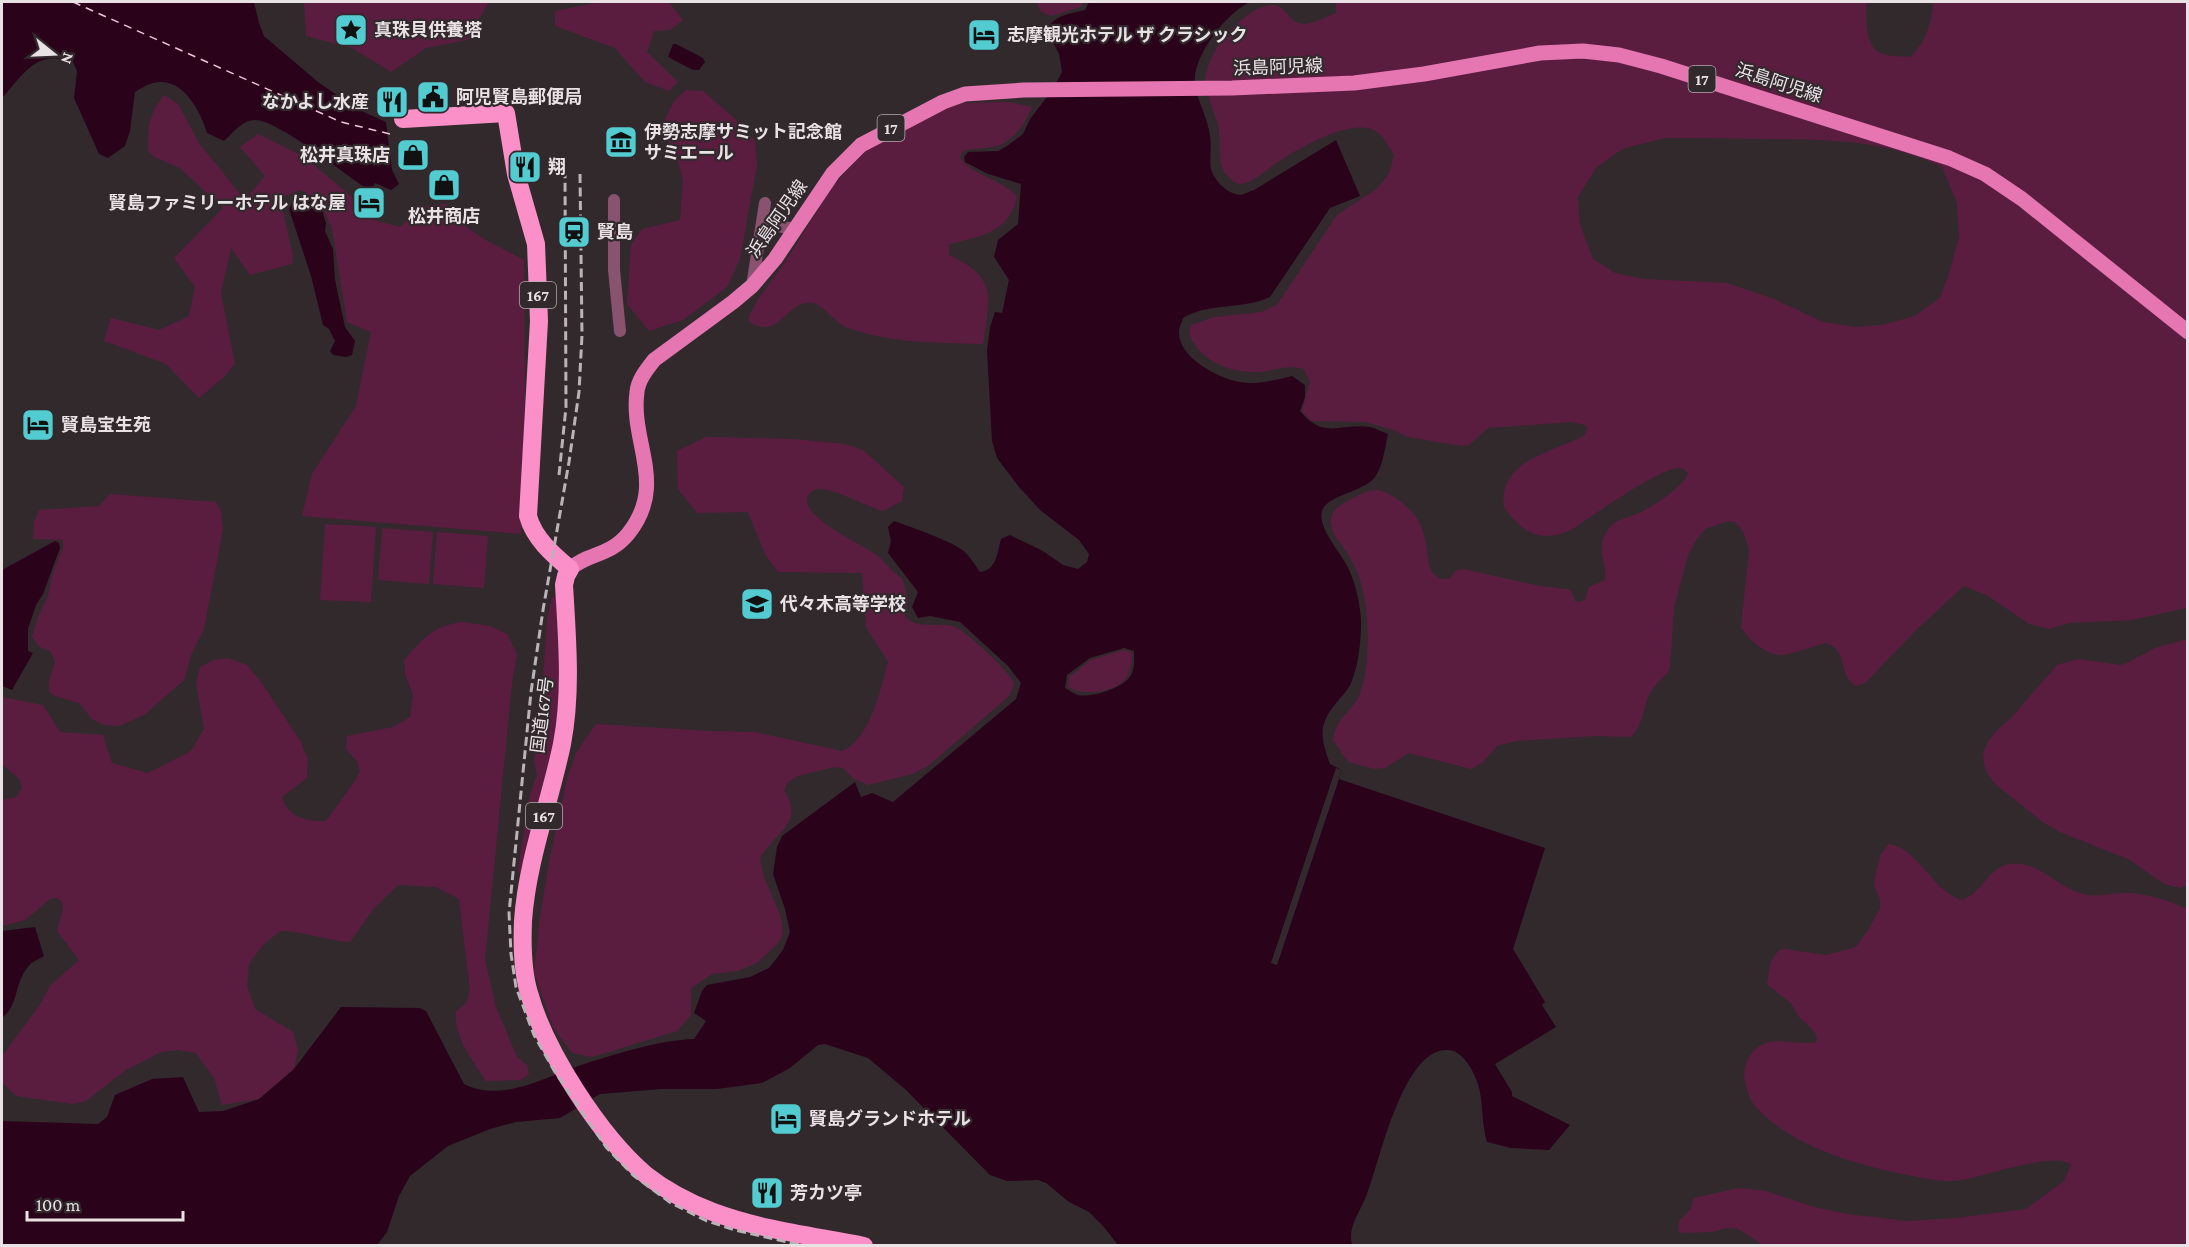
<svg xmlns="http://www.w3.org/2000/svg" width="2189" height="1247" viewBox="0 0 2189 1247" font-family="'Crimson Pro','Noto Sans JP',serif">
  <rect width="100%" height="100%" fill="#32292d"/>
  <g fill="#5a1d40" fill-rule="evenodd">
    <polygon points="304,2 489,2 467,40 426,48 391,72 352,48 306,36"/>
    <polygon points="600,2 669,2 683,20 670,30 654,31 647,52 678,82 669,91 645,82 615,48 555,26 555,11"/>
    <polygon points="1037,2 1084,2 1081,7 1051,16 1040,11"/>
    <path d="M1336,2H1866C1867,16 1864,42 1878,52C1886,57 1901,56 1911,57C1926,40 1932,24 1933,2H2187V608L2132,620L2069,623L2049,629L2029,624L1988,596L1964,586L1916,630L1865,683L1856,686C1838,677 1848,647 1825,643C1816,646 1786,656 1778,655C1765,653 1747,639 1741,627L1749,549L1743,531L1735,522L1728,521L1705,529L1696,540L1688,555L1674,608L1670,668C1666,678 1657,681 1652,690C1643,704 1644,726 1630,737L1595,736L1516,741L1497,746L1482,763L1471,769L1409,753L1385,768L1375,769L1348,762L1333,740C1335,721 1349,713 1358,698C1364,686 1366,670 1367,657C1369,625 1367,587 1351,559C1345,547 1332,537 1331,523C1330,518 1332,514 1335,510C1340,504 1367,489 1375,490C1383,490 1389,494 1396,498C1425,520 1424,531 1429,565L1431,571L1440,579H1449L1455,571L1463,569L1540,586L1567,589L1571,591L1575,601L1579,602L1585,600L1589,587L1605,580C1607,562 1595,550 1607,531C1614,519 1628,518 1639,513C1651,508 1686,485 1688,473C1685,470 1685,469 1680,468C1661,466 1590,518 1571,530C1541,544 1521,532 1504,507C1498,459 1553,453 1585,435L1587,429L1585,425L1571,422L1488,428L1469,445L1462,446L1408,437L1393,430L1366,422L1311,421L1302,411L1310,382L1304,369C1287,364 1274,371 1258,372C1236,373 1209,365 1196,346C1190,338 1188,334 1191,325L1214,317L1261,312L1277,305L1337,215L1378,188L1390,172L1394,154C1389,148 1384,136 1377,132C1352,115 1294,151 1272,166C1264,172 1252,183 1241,184C1235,184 1229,178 1226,174C1216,162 1222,140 1218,125C1215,113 1206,93 1205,81C1205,72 1211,58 1215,51C1225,34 1253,3 1275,5C1285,7 1288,18 1296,22C1308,28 1325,17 1336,13ZM1665,138C1701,138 1736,138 1771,139C1835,140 1883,140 1942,167L1957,203L1959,237L1948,277L1940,298L1915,316L1882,325L1856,327L1823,322L1774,299L1727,283L1643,279L1615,273L1593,259L1580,225L1578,197L1596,168L1622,149Z"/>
    <polygon points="686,90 703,91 734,118 755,141 757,165 740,259 727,287 683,320 649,331 627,304 631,245 642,229 680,220 683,181 676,154 661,127 674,101"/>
    <path d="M164,95L178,104L199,143L245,200L265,176L240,147L258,134L304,157L363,206L373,220L400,227C416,212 423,203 446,204L461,223L484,239L524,260L525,399L521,534L302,516L312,474L356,406L371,332L347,322L332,229L321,203L301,190L280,198L293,255L292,264L250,275L231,248L221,293L235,364L224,377L199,398L166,364L104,341L111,318L159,330L189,316L195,287L174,258L223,208L180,168L154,157L148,151C147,127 149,114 164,95Z"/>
    <path d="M1008,102L1032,107C1023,128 1011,146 985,148C976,149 970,148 962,152L960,157C965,171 1005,182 1017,196C1011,232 979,237 949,244V255C998,278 990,296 983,344C936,342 890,344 846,327C834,322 824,305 813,303C785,299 782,341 749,322V316L758,299L786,261L832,187L866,149L919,117L962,103Z"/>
    <path d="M706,437L794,439L845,444L863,450L904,487L902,501L883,511C864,506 840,491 822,489C817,488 813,490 810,493C791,514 866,546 878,556C887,564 892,572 902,578L908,599L905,616C917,631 939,621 955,627C967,632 1009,671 1014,683L1012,690L1008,697L928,766L912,774L868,785L854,779L843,768L834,767L798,776L788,782L784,790C806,822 773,834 760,858L763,875L781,917L783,934L778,943L758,962L738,971L712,974L691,988V1015L677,1031L592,1057L572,1053L553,1027L534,972L540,916L550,857L567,779L576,753L596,724L709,731L755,732L842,751C870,741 881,687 888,662L866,627L862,573L778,572L765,554L748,512L697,513L678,489L677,451Z"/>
    <polygon points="110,494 216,502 221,511 223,529 204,629 191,655 184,680 144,715 119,726 104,725 92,719 79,703 55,696 49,691 49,682 55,662 51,652 40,647 32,637 38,617 48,596 52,576 63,547 63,540 33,539 34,522 39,510 99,506"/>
    <polygon points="325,524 376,527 371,602 320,600"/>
    <polygon points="382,528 433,532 429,584 378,580"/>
    <polygon points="437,532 488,536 484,588 433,584"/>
    <polygon points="559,595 559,690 557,732 521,877 518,869 530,794 537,775 534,761 541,707 547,619 552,598"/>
    <path d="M461,622L490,626L507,634L517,654L512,683L485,960L496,1007L517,1057L527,1065L529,1074L521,1080L486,1081C473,1060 454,1038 456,1012L466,1003L470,991L459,899L436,887L398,885L374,908L350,942C326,941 304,931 280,931L262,946L249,964L247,986L255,1009L293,1032L298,1050L294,1069L259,1099L222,1105L214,1078L196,1053L177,1050L161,1052L126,1070L86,1101L73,1104L16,1096L2,1082V1056L39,1006L50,986L79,960L57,931L63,909L62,902L57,898L50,899L25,920L2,926V800L16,797L22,787L19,779L2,764V697L43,705L60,732L103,735L112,763L148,773L191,751L204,729L196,683L200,667L214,660L228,658L247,665L261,682L301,742L308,760L307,778L282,797C287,817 307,822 326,821L355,781L360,771L357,761L346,749L347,736L393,727L410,717L413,695L405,674L404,660C423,639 431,627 461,622Z"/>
    <polygon points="2187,639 2188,885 2180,888 2164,884 2130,860 2060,832 2044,823 1994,783 1985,769 1983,753 1988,742 1996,731 2012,717 2057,665 2078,659 2120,665 2127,663 2155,648"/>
    <path d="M1124,650L1132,653C1132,664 1130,677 1120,684C1106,693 1082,695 1068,687L1069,677L1091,660Z"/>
    <path d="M1889,844C1919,849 1932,891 1962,900C1982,893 1988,868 2009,864C2035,859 2057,886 2080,893C2094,898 2107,894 2121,893C2143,892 2168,900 2187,909V1245L1765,1246L1738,1229L1727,1228L1711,1232L1682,1233L1678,1231L1679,1221L1690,1210L1694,1198L1739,1188L1766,1191L1814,1207L1847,1214L1907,1221L1956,1218L2026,1209L2064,1181L2071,1165C2057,1150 1982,1177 1961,1180C1943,1183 1925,1178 1907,1175C1858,1165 1790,1146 1756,1107C1750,1101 1747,1090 1745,1082C1743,1074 1745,1063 1750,1056C1765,1033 1789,1044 1812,1043L1816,1042L1817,1038L1814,1031L1798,1016L1792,1004L1767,984L1771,961L1779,950L1785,949L1826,955L1856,947L1870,927L1880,908V900L1874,885L1876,872L1881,854Z"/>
  </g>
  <g fill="#2a031b" fill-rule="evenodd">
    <path d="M2,2H254L259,23L264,36L318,82L357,109L386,122L392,170L399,184L391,190L375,183L372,189L363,186C342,172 275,118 254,120C241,121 233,133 224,141L207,133C201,113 186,83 162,82C152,81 143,87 135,92L130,131L125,146L108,158L99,154L74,98L77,71L73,62C36,49 25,73 2,98Z"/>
    <path d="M1089,2H1250C1227,12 1192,57 1195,83C1197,101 1208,118 1210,136C1212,147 1209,159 1211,169C1214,180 1228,195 1241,195C1245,194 1250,191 1254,190L1336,140L1360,196L1330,208L1270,297C1242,310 1210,302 1183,318C1182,322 1179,327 1179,331C1177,357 1219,379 1240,382C1258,385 1275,380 1292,376L1305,385V397L1300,411C1324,440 1339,423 1370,427C1376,428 1382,432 1388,434C1385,447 1383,466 1375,477C1364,492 1327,495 1322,511C1317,529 1343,554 1350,572C1357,588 1362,612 1361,630C1360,647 1358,667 1351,683C1348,690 1342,696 1337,702C1318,725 1320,736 1330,764L1342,770L1339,779L1545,848L1513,949L1545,1002L1542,1005L1556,1027L1495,1064L1512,1092V1096L1570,1125L1549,1150L1511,1148L1487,1142C1482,1126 1483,1109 1480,1092C1478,1079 1465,1051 1449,1050C1403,1046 1380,1161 1367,1194C1361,1211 1347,1226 1352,1245H1118L1104,1227L1089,1212L1069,1202L1046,1183L1038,1180L1007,1181L990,1175L905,1089L868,1058L825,1044L818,1045L790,1068L762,1083L717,1089H662L600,1094L560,1118L516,1122L490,1129L448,1146L410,1176L399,1196L387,1232L377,1245L2,1246V1121L98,1124L107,1117L115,1095L152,1079L183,1077L199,1112L223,1111L259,1099L294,1069L341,1007L420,1008L426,1011L464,1084C503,1104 549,1075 587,1063C619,1053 660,1040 694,1039L706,1021L694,1013L702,991L707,985L750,977L769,968L783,950L790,932L785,909L773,874L777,847L782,836L855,782L861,797L872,793L893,802L1016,699L1021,683L1008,666L960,622L930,616L918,618L912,607L918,592L888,553L891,541L888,527L894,521C911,527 952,541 965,552C971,558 975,565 980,572C997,570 997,553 1001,539L1010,535L1043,551L1063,565L1078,569L1087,562L1089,554L1079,540L1040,510L1019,487L997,458L992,441L987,351L990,327L995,312L1002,313L1009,280L994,257L998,240L1018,224L1021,184L988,174L965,162L964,157L968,152L998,151L1007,146L1023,134L1030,119L1053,89L1062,72L1059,54L1047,30C1055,14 1070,14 1085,10ZM1124,648L1134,651C1134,659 1135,668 1131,675C1124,688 1092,698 1078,695C1074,694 1069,690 1065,688L1067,675L1090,658Z"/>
    <polygon points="673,44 676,44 703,58 705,62 699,70 693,70 668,57"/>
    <polygon points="310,200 321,206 326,224 325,231 333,249 335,280 345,327 355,341 352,355 346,357 333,355 330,351 335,341 329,329 323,325 311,276 289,209 293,201"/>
    <polygon points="55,541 59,543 60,548 43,594 36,605 28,629 28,651 33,653 12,690 2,686 2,570"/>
    <path d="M35,927L44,956C39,959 31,962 28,967C14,983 19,1005 2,1018V931Z"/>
  </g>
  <polygon fill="#32292d" points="1336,768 1342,770 1277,965 1271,963"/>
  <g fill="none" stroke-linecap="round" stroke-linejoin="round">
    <polyline stroke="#f1c3d9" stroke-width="1.5" stroke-dasharray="8 6" stroke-linecap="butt" points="73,2 341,122 394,135"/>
    <g stroke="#89536f" stroke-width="12">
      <polyline points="614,200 614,270 620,331"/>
      <path d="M763,218C774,225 782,229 796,228"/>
      <polyline points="752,286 765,203"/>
    </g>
    <path stroke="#e576b2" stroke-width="15" d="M570,569C587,553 609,557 628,534C668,484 630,443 637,392C638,380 647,369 654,360L733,302L752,286L775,259L833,173L861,145L943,102L965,94L1024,90L1232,88L1354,83L1424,74L1540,53L1583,51L1619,55L1661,66L1949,158L1985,174L2022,199L2188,332"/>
    <path stroke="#fb90c9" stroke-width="18" d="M403,119L506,113L516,174L536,244L539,321L528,516C534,538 552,554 570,569L566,576L564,585C567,637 572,692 562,744C550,802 527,861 523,921C522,945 522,970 529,993C545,1051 600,1136 646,1175C665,1190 690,1203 713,1212C761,1230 814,1236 864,1246"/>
    <g stroke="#bbb3b7" stroke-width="3" stroke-dasharray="9 4.5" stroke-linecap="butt">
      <polyline points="580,174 582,335 579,392 569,462 543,610 531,692 509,913 511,954 516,987 534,1035 555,1072 606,1147 633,1175 671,1203 707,1221 735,1230 805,1246"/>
      <polyline points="559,475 566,407 565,175"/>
    </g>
  </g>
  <defs>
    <g id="sight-square" transform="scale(1.725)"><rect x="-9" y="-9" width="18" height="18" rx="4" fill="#52ccd0" stroke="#32292d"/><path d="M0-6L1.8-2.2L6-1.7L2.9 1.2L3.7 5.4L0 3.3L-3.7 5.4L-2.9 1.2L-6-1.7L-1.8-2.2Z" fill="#111"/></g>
    <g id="hotel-square" transform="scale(1.725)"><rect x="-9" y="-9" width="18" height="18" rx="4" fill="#52ccd0" stroke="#32292d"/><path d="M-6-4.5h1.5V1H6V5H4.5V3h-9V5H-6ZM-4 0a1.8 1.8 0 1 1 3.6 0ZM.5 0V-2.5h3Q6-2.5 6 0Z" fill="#111"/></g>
    <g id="civic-square" transform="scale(1.725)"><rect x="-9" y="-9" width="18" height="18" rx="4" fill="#52ccd0" stroke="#32292d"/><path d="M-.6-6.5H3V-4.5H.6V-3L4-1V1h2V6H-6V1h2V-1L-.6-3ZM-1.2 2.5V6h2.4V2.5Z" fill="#111"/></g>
    <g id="restaurant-square" transform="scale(1.725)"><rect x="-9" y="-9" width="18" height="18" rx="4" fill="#52ccd0" stroke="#32292d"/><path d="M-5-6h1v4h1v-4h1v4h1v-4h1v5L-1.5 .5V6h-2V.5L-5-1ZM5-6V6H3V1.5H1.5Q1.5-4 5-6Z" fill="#111"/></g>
    <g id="museum-square" transform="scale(1.725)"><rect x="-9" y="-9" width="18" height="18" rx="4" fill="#52ccd0" stroke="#32292d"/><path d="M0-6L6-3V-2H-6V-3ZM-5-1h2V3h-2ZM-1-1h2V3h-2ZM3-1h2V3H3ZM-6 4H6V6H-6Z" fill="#111"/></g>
    <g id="shop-square" transform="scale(1.725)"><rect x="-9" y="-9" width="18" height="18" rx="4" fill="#52ccd0" stroke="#32292d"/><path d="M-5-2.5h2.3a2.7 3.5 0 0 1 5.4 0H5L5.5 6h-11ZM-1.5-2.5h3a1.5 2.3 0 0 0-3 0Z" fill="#111"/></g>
    <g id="station-square" transform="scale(1.725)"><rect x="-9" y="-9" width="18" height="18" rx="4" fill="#52ccd0" stroke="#32292d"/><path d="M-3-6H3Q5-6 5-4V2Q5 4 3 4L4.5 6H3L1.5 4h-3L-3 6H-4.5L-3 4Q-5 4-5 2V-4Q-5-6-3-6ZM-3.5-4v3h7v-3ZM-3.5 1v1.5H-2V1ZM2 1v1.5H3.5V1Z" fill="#111"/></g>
    <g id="school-square" transform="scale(1.725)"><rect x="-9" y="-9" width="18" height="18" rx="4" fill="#52ccd0" stroke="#32292d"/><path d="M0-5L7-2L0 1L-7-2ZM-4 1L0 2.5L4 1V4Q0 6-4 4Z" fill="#111"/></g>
  </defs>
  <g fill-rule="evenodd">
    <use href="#sight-square" x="351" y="30"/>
    <use href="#hotel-square" x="984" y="35"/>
    <use href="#civic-square" x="433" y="97"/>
    <use href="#restaurant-square" x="392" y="102"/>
    <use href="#museum-square" x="621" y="142"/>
    <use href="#shop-square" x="413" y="155"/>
    <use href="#restaurant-square" x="525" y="167"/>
    <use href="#shop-square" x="444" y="185"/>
    <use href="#hotel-square" x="369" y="203"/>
    <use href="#station-square" x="574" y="232"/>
    <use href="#hotel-square" x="38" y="425"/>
    <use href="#school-square" x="757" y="604"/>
    <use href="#hotel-square" x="786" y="1119"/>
    <use href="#restaurant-square" x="767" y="1193"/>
  </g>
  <g text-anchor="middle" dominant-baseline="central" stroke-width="4.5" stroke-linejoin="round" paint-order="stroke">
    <g fill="#32292d" stroke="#b2aaae" stroke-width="1.5">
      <rect x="1688.5" y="66" width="27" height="26" rx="4.5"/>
      <rect x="877.5" y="115" width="27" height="26" rx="4.5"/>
      <rect x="520" y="282" width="36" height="26" rx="4.5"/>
      <rect x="526" y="803" width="36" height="26" rx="4.5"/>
    </g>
    <g font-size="16" font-weight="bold" fill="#e9e2e5">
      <text x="1702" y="79">17</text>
      <text x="891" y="128">17</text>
      <text x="538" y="295">167</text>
      <text x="544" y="816">167</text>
    </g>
    <g font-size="18" font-weight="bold" fill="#e9e2e5" stroke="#32292d" text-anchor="start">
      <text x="374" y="30">真珠貝供養塔</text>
      <text x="1007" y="35">志摩観光ホテル ザ クラシック</text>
      <text x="456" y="97">阿児賢島郵便局</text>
      <text x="369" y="102" text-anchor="end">なかよし水産</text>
      <text x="644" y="132">伊勢志摩サミット記念館<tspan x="644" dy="21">サミエール</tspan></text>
      <text x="390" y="155" text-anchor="end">松井真珠店</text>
      <text x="548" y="167">翔</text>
      <text x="346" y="203" text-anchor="end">賢島ファミリーホテル はな屋</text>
      <text x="444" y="216" text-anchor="middle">松井商店</text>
      <text x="597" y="232">賢島</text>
      <text x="61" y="425">賢島宝生苑</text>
      <text x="780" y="604">代々木高等学校</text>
      <text x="809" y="1119">賢島グランドホテル</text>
      <text x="790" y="1193">芳カツ亭</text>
    </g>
    <g font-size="18" fill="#e9e2e5" stroke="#32292d">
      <text transform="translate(1278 67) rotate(-2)">浜島阿児線</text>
      <text transform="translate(1779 83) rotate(18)">浜島阿児線</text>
      <text transform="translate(777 219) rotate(-55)">浜島阿児線</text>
      <text transform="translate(542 715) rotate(-83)">国道167号</text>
    </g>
  </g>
  <rect width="2189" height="1247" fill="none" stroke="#e9e2e5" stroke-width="6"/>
  <g transform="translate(54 54) rotate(108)" stroke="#32292d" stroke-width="4.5" paint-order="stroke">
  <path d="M0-4.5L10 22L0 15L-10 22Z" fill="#e9e2e5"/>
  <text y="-9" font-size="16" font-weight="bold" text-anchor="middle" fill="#e9e2e5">N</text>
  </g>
  <path d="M27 1211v9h156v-9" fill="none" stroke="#e9e2e5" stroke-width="3"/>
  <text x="36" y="1211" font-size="18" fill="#e9e2e5" stroke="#32292d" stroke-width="4.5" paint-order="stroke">100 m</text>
</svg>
